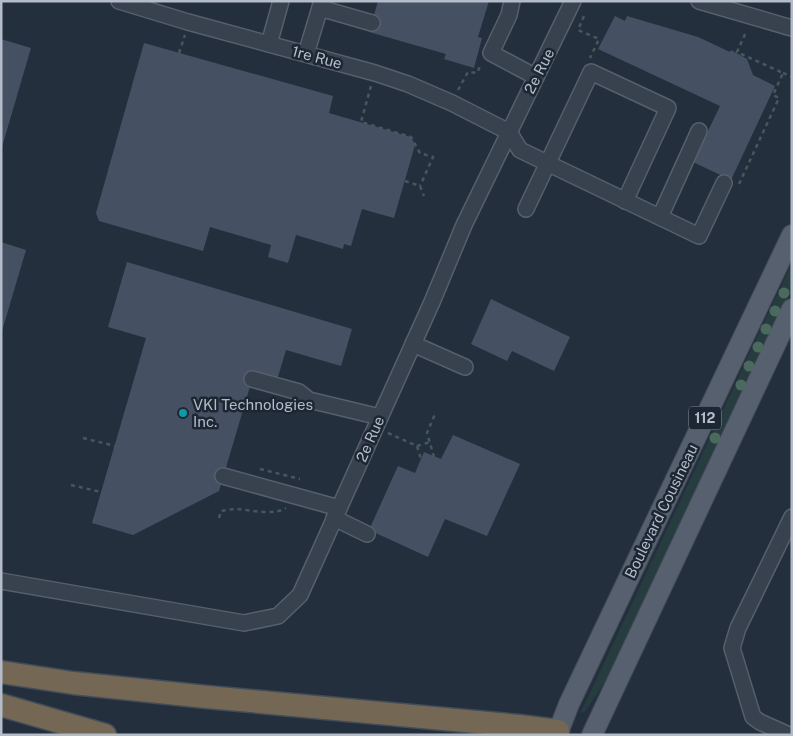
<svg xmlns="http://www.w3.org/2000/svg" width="793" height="736" viewBox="0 0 793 736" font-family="'Public Sans',sans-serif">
  <rect width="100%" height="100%" fill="#242f3e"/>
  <polygon fill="#263c3f" points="792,263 792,289 623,648 607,679 584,713 581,712"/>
  <g fill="#455162">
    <polygon points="378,1 489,1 478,37 482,38 474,68 444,59 446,54 369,32"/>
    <polygon points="615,16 625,21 627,16 698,37 730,52 731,50 747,59 753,75 775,86 731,180 693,162 720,106 598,49"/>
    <polygon points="1,39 31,48 2,147 1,147"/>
    <polygon points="144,43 333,96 329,113 411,137 415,145 394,218 362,209 351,246 344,244 343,249 296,235 288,263 268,257 271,245 210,227 203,251 99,221 96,213"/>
    <polygon points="1,242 26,250 2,331 1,331"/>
    <polygon points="127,262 352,329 341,366 286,350 277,380 254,373 219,491 133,535 92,523 146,338 108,327"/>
    <polygon points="491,299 570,337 554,371 512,351 507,361 471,344"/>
    <polygon points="453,435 520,464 487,536 445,519 428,557 369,530 398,466 415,473 424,452 441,459"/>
  </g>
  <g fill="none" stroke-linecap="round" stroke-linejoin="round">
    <g stroke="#565f6c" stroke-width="18">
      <g id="minor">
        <polyline points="119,1 188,22 375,73 408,84 452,103 509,132 520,150 699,236 724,183"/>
        <polyline points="512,1 509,15 491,53 536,77"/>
        <polyline points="699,1 792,28"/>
        <polyline points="320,8 372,23"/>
        <polyline points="269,44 281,1"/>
        <polyline points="306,54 322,1"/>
        <polyline points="526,209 591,72 668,108 625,201"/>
        <polyline points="660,217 699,131"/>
        <polyline points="413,344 465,367"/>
        <polyline points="252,379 299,392 309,400 380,417"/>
        <polyline points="223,476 339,508"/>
        <polyline points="334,518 367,534"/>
        <polyline points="1,581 244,623 278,616 300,595 432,302 464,225 573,1"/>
        <polyline points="789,735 760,722 753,717 732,648 738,628 792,517"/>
      </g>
    </g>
    <g stroke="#414a57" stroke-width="22">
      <g id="major">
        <polyline points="557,735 569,704 792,235"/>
        <polyline points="592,735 792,309"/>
      </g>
    </g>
    <g stroke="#434c59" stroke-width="25">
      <g id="highway">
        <polyline points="1,672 73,683 207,697 519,726 558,731"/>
        <polyline points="1,705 105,735"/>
      </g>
    </g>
    <g stroke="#44595c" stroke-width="2.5" stroke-dasharray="4 4" stroke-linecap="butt">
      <polyline points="584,16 578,30 599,39 590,58"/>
      <polyline points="179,53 185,35"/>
      <polyline points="783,73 792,77"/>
      <polyline points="371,86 361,122 411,137 420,153 433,157 420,186"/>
      <polyline points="458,90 468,72 477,73 481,64"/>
      <polyline points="405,181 420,186 424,196"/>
      <polyline points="739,184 779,98 773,95 783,73 737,52 746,32"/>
      <polyline points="388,433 417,446 421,459"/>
      <polyline points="83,438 115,446"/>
      <polyline points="417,446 430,442"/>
      <polyline points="434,457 427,433 435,414"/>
      <polyline points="260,469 300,479"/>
      <polyline points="71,485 101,492"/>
      <path d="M219,518L221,511C226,510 232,509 237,509C252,510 273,516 286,508"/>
    </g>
    <use href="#minor" stroke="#38414e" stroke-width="15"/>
    <use href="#major" stroke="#56606e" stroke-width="20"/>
    <use href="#highway" stroke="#746855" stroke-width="22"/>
  </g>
  <g fill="#4b6a5d">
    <circle cx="784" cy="293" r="5.5"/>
    <circle cx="775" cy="311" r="5.5"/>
    <circle cx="766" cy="329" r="5.5"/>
    <circle cx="758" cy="347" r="5.5"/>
    <circle cx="749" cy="366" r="5.5"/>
    <circle cx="741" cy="385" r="5.5"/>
    <circle cx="715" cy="438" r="5.5"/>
  </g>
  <circle fill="#0f9aa8" stroke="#1d2633" stroke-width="2" cx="183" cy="413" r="5"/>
  <g text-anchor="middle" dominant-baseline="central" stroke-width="5" stroke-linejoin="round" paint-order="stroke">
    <rect fill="#1d2633" stroke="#878f9c" stroke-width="1" x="689" y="406.5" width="32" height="23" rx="4"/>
    <g font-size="14" font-weight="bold" fill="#b4bcc9">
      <text x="705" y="418">112</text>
    </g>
    <g font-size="15" fill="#b4bcc9" stroke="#1d2633">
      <text transform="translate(317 57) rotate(15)">1re Rue</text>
      <text transform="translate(539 71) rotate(-63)">2e Rue</text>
      <text transform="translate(370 439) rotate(-66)">2e Rue</text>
      <text transform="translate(661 511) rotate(-64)">Boulevard Cousineau</text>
    </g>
    <g font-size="15" fill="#b4bcc9" stroke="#1d2633" text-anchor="start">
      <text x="193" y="404">VKI Technologies<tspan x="193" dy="17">Inc.</tspan></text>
    </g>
  </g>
  <rect width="793" height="736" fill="none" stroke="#b4bcc9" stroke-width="5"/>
</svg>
